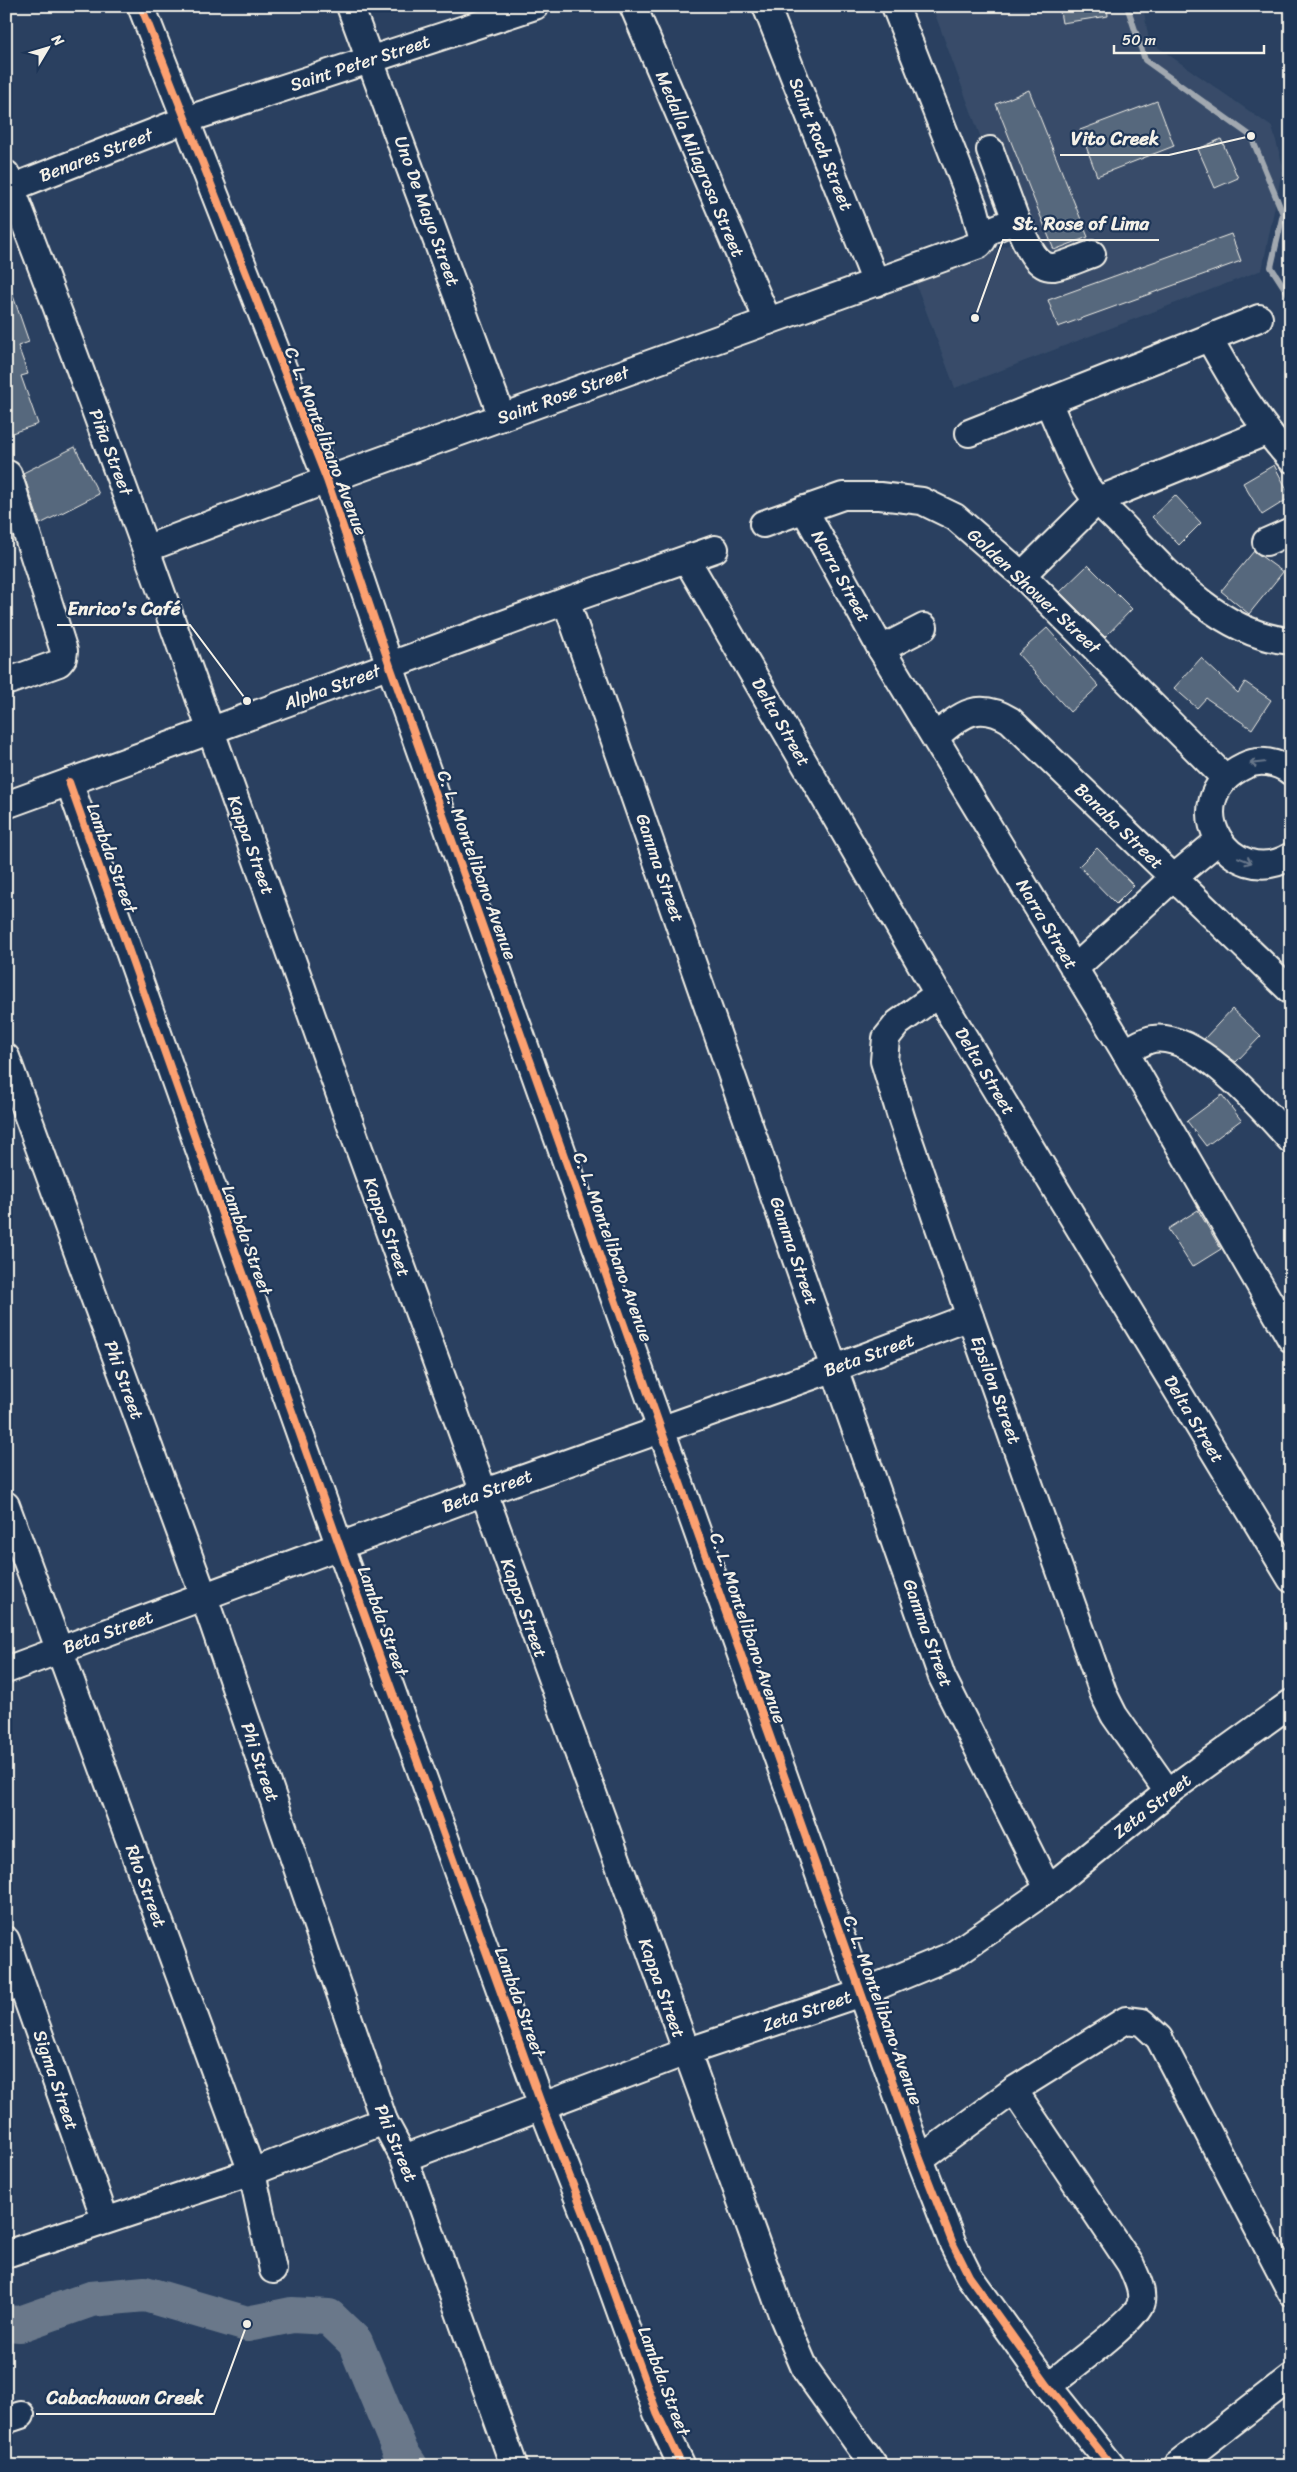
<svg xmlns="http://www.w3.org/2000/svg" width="1297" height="2472" viewBox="0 0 1297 2472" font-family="Sriracha,sans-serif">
  <rect width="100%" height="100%" fill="#2a4060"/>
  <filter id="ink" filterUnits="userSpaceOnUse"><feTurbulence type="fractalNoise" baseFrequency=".02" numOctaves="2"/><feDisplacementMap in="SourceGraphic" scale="10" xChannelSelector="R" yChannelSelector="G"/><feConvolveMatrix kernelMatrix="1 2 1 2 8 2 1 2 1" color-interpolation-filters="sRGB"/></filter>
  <g filter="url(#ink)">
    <polygon fill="#374c69" points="932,6 1143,6 1149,41 1272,127 1283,166 1262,270 955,388 914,279 1019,241"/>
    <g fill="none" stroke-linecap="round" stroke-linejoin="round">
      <polyline stroke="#a1a8b0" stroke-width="6" points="1127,6 1145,60 1251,136 1283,214 1271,267 1291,298"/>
      <polyline stroke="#6a788a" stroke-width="36" points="6,2323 20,2324 91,2299 145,2294 247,2324 292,2315 329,2317 355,2342 401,2453 410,2466"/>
    </g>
    <g fill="#56677d" stroke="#f4f1e8">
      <polygon points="1059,6 1107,6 1108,16 1062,23"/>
      <polygon points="1029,90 1088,237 1054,250 996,104"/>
      <polygon points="1157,101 1174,146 1097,176 1080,130"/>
      <polygon points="1221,139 1238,178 1215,188 1198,149"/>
      <polygon points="1231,234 1241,261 1058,327 1048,300"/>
      <polygon points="6,284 9,284 29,342 18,346 28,374 21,376 38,424 6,435"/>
      <polygon points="75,447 99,494 40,524 23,473"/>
      <polygon points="1274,465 1291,497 1262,515 1243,483"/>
      <polygon points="1175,495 1201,523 1179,545 1152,517"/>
      <polygon points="1254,551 1283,572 1249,614 1221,591"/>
      <polygon points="1088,565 1132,609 1105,637 1060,592"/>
      <polygon points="1047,628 1099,686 1070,712 1018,654"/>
      <polygon points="1201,658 1238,693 1245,682 1271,700 1252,729 1206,698 1197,708 1174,688"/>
      <polygon points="1097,848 1134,886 1116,904 1079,866"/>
      <polygon points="1232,1009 1261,1036 1236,1062 1204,1039"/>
      <polygon points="1222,1095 1241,1120 1206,1146 1187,1121"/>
      <polygon points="1198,1210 1221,1249 1192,1267 1168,1229"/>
    </g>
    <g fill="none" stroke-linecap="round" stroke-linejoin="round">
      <g stroke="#f4f1e8" stroke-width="30">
        <g id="minor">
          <polyline points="141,6 327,480 390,666 920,2159 953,2244 969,2276 1048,2386 1112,2466"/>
          <polyline points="350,6 502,417"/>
          <polyline points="633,6 768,321"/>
          <polyline points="766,6 876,283"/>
          <polyline points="990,150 1016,220"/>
          <path d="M6,174C130,495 242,820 357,1143C497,1536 639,1927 783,2317L806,2371L874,2466"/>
          <polyline points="6,190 185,120 535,6"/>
          <path d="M982,234L1016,220C1024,235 1033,269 1054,267C1066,265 1080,258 1092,254"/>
          <path d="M1209,338C1233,381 1257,422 1291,459"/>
          <path d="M1048,402C1060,428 1070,457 1084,482C1093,498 1109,512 1122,525C1166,572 1221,636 1291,641"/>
          <polyline points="969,433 1259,318"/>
          <polyline points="804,509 881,649 1125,1052 1291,1339"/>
          <polyline points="763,524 843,496 880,496 922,501 955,517 1022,575 1224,777"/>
          <polyline points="1266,542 1291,531"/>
          <polyline points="148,548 327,480 979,245 983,240 975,210 895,6"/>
          <polyline points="687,560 938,994 1291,1579"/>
          <polyline points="1022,575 1098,500 1266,432"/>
          <polyline points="566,601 942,1677 1048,1889"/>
          <polyline points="881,649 924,627"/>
          <polyline points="6,682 59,663 63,658 64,651 8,474"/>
          <path d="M935,737C961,715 977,700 1010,720L1291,991"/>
          <path d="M1291,772C1278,762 1259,758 1244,766C1173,800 1230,893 1291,856"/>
          <polyline points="69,782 340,1547 542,2106 596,2244 657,2413 682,2466"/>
          <polyline points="6,805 566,601 715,549"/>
          <polyline points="1074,969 1172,879 1219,840"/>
          <polyline points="938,994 898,1023 886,1038 884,1061 902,1120 970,1317 1104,1695 1114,1715 1168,1792"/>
          <path d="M1125,1052C1134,1048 1144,1040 1153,1039C1198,1032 1262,1109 1291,1140"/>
          <polyline points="6,1057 204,1597 384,2121 404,2158 514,2466"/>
          <polyline points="6,1505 252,2172 273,2270"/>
          <polyline points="6,1670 482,1493 835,1368 970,1317"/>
          <polyline points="6,1940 105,2219"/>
          <path d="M1014,2090L1131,2265C1136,2277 1143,2289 1141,2302C1138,2319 1065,2372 1048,2386"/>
          <polyline points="404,2158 686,2052 861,1993 953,1955 1048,1889 1168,1792 1291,1703"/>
          <polyline points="920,2159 1014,2090 1126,2020 1142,2022 1159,2038 1291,2292"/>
          <polyline points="6,2254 252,2172 384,2121"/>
          <polyline points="6,2420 21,2415"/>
          <polyline points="1176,2466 1291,2377"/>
        </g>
      </g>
      <use href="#minor" stroke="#1d3557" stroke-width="26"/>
      <g stroke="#1d3557" stroke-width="11">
        <g id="cycleway">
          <polyline points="141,6 327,480 390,666 920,2159 953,2244 969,2276 1048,2386 1112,2466"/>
          <polyline points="69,782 340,1547 542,2106 596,2244 657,2413 682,2466"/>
        </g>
      </g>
      <use href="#cycleway" stroke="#fca06f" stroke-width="8"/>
    </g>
    <defs><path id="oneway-shaft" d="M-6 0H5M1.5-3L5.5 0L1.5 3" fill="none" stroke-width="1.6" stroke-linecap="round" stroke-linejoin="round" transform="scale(1.25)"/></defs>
    <g stroke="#68778a">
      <use href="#oneway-shaft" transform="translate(1257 763) rotate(174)"/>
      <use href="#oneway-shaft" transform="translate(1245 860) rotate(21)"/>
    </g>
  </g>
  <g text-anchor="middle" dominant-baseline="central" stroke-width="4.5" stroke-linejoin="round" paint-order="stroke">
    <g font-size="18" fill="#f4f1e8" stroke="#1d3557">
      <text transform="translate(360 63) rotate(-18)">Saint Peter Street</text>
      <text transform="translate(821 144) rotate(68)">Saint Roch Street</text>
      <text transform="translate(96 155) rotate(-21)">Benares Street</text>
      <text transform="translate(700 164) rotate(67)">Medalla Milagrosa Street</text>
      <text transform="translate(427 211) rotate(70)">Uno De Mayo Street</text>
      <text transform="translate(563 395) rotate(-20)">Saint Rose Street</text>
      <text transform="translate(326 441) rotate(69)">C. L. Montelibano Avenue</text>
      <text transform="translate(111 452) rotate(69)">Piña Street</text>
      <text transform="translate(841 576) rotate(61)">Narra Street</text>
      <text transform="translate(1034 591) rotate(43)">Golden Shower Street</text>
      <text transform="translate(332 687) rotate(-20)">Alpha Street</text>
      <text transform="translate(781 722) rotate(60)">Delta Street</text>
      <text transform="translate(1119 826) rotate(44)">Banaba Street</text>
      <text transform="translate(251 845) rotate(70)">Kappa Street</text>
      <text transform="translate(112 858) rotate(70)">Lambda Street</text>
      <text transform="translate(477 865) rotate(70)">C. L. Montelibano Avenue</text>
      <text transform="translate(660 868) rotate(71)">Gamma Street</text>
      <text transform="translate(1047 924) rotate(59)">Narra Street</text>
      <text transform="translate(985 1071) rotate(59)">Delta Street</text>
      <text transform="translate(387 1227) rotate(70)">Kappa Street</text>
      <text transform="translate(247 1240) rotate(70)">Lambda Street</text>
      <text transform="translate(613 1247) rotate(70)">C. L. Montelibano Avenue</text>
      <text transform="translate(794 1251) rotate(71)">Gamma Street</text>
      <text transform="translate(869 1355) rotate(-20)">Beta Street</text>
      <text transform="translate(124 1380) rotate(70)">Phi Street</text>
      <text transform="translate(996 1390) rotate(70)">Epsilon Street</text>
      <text transform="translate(1194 1419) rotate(59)">Delta Street</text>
      <text transform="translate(487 1491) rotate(-20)">Beta Street</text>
      <text transform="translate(524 1608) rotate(70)">Kappa Street</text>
      <text transform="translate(383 1621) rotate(70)">Lambda Street</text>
      <text transform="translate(748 1628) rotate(71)">C. L. Montelibano Avenue</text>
      <text transform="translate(108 1632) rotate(-20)">Beta Street</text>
      <text transform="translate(928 1633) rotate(70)">Gamma Street</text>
      <text transform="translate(260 1762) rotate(71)">Phi Street</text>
      <text transform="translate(1152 1806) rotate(-38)">Zeta Street</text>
      <text transform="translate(146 1886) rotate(70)">Rho Street</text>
      <text transform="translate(662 1988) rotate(70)">Kappa Street</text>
      <text transform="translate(520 2002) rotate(70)">Lambda Street</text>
      <text transform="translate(883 2010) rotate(70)">C. L. Montelibano Avenue</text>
      <text transform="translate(807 2011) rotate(-19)">Zeta Street</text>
      <text transform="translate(56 2080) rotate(71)">Sigma Street</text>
      <text transform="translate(396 2143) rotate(67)">Phi Street</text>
      <text transform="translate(664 2381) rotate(69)">Lambda Street</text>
    </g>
  </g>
  <path fill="none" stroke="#f4f1e8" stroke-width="2" d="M1251 136L1169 155H1060M975 318L1003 240H1159M247 701L190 625H57M247 2324L214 2414H36"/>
  <g fill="#f4f1e8" stroke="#1d3557" stroke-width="2">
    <circle cx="1251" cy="136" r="5"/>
    <circle cx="975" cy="318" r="5"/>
    <circle cx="247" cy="701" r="5"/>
    <circle cx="247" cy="2324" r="5"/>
  </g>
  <g font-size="19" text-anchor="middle" font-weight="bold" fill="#f4f1e8" stroke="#1d3557" stroke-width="4.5" stroke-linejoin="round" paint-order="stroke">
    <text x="1115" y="145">Vito Creek</text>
    <text x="1081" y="230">St. Rose of Lima</text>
    <text x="124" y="615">Enrico's Café</text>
    <text x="125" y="2404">Cabachawan Creek</text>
  </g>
  <rect width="1297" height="2472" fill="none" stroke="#1d3557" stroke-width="25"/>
  <rect x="12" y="12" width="1272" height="2447" fill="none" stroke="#f4f1e8" stroke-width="2" filter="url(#ink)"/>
  <g transform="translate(48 48) rotate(52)" stroke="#1d3557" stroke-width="4" paint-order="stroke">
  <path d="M0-4L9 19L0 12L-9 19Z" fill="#f4f1e8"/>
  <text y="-8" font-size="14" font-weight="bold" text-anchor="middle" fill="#f4f1e8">N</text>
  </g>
  <path d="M1114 45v8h150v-8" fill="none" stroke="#f4f1e8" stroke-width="2.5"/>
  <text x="1122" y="45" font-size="15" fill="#f4f1e8" stroke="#1d3557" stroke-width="4" paint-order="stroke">50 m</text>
</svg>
